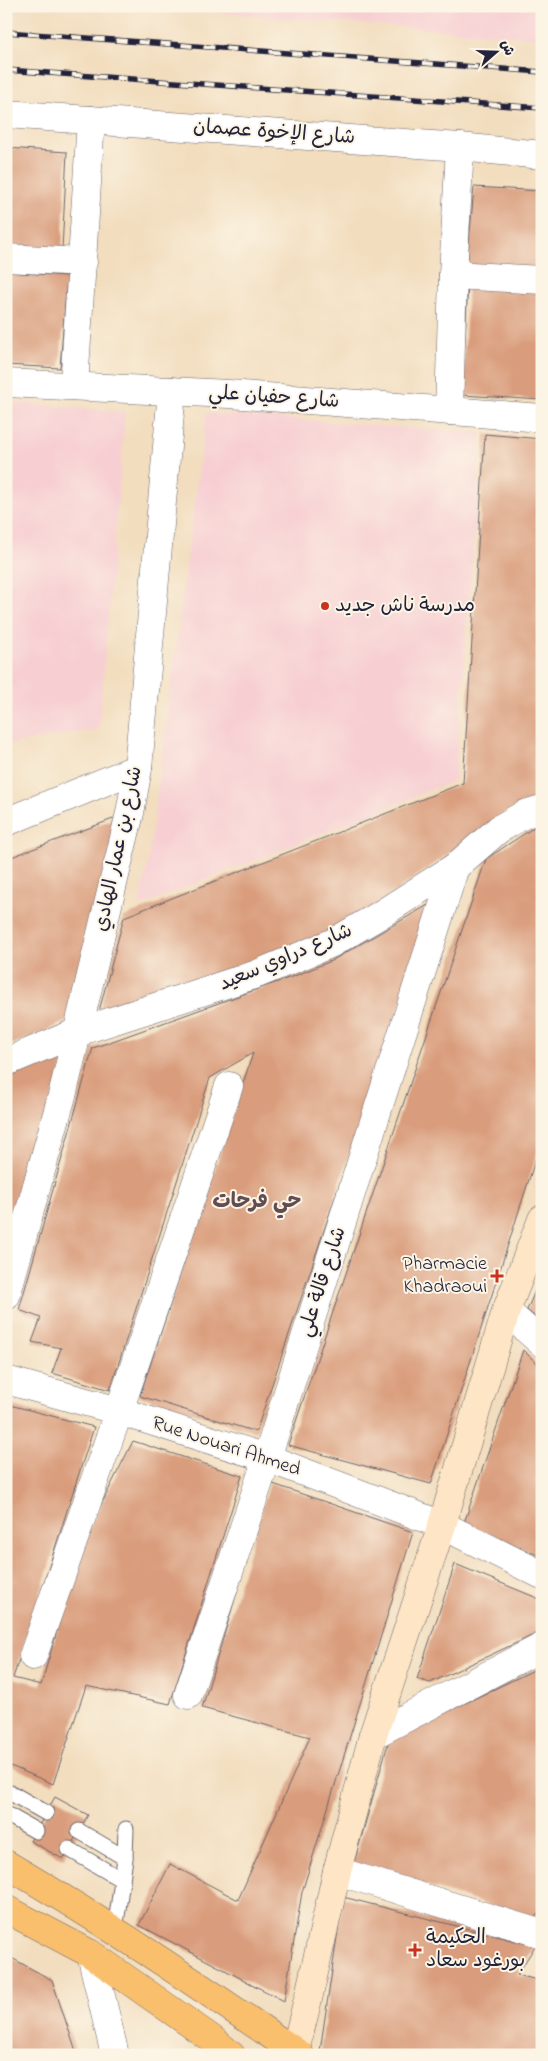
<svg xmlns="http://www.w3.org/2000/svg" width="548" height="2061" viewBox="0 0 548 2061" font-family="'Indie Flower','Playpen Sans Arabic',sans-serif">
  <rect width="100%" height="100%" fill="#fcf5e5"/>
  <filter id="ink" filterUnits="userSpaceOnUse"><feTurbulence type="fractalNoise" baseFrequency=".02" numOctaves="2"/><feDisplacementMap in="SourceGraphic" scale="10" xChannelSelector="R" yChannelSelector="G"/><feConvolveMatrix kernelMatrix="1 2 1 2 8 2 1 2 1" color-interpolation-filters="sRGB"/></filter>
  <filter id="wash" filterUnits="userSpaceOnUse"><feTurbulence type="fractalNoise" baseFrequency=".0096" numOctaves="4" result="noise"/><feDisplacementMap in="SourceGraphic" scale="20" xChannelSelector="R" yChannelSelector="G"/><feGaussianBlur stdDeviation="1.12" result="paint"/><feColorMatrix in="noise" values="0 0 0 0 0 0 0 0 0 0 0 0 0 0 0 0 0 1.4 0 .05"/><feComposite in="paint" operator="in"/></filter>
  <g filter="url(#wash)">
    <rect width="100%" height="100%" fill="#f2ddbe"/>
    <g fill="#f7cfd3">
      <polygon points="132,6 542,6 542,38"/>
      <polygon points="6,402 125,412 99,729 6,745"/>
      <polygon points="206,413 482,433 455,780 139,906 148,863"/>
    </g>
    <g id="blocks">
      <g fill="#d99c7c">
        <polygon points="6,148 67,152 62,250 6,247"/>
        <polygon points="474,187 542,191 542,270 467,266"/>
        <polygon points="6,272 67,276 60,368 6,365"/>
        <polygon points="468,283 542,288 542,400 462,395"/>
        <polygon points="485,434 542,439 542,799 522,803 318,945 97,1019 124,917 463,783"/>
        <polygon points="121,816 68,1021 6,1047 6,859"/>
        <polygon points="542,822 542,1139 431,1484 288,1445 486,859"/>
        <polygon points="435,901 256,1432 140,1396 253,1053 210,1078 110,1390 52,1373 61,1348 32,1342 41,1318 19,1310 93,1048 297,975 331,961"/>
        <polygon points="67,1051 6,1249 6,1077"/>
        <polygon points="542,1275 542,1323 527,1310"/>
        <polygon points="523,1350 542,1368 542,1557 464,1523"/>
        <polygon points="6,1404 94,1427 13,1678 41,1685 85,1537 133,1441 242,1476 170,1704 86,1686 53,1784 6,1764"/>
        <polygon points="270,1483 413,1532 302,1892 284,2001 139,1925 170,1864 238,1900 310,1737 202,1708"/>
        <polygon points="455,1564 542,1600 542,1631 430,1683 417,1679"/>
        <polygon points="542,1666 542,1910 533,1919 354,1863 389,1740"/>
        <polygon points="55,1797 88,1815 63,1859 30,1841"/>
        <polygon points="343,1897 535,1946 517,1975 542,1981 542,2055 326,2055 320,2051"/>
        <polygon points="6,1955 52,1980 77,2055 6,2055"/>
      </g>
    </g>
  </g>
  <g filter="url(#ink)">
    <use href="#blocks" fill-opacity="0" stroke="#6b6369" stroke-width="1"/>
    <g fill="none" stroke-linecap="round" stroke-linejoin="round">
      <g stroke="#6b6369" stroke-width="17">
        <g id="lane">
          <polyline points="6,1796 11,1793 46,1813"/>
          <polyline points="6,1814 36,1831"/>
          <polyline points="79,1831 125,1858"/>
          <polyline points="69,1849 122,1880"/>
          <polyline points="115,1931 125,1858 126,1829"/>
        </g>
      </g>
      <g stroke="#6b6369" stroke-width="29">
        <g id="street">
          <polyline points="6,114 460,147 542,155"/>
          <polyline points="6,258 83,262"/>
          <polyline points="453,275 542,280"/>
          <polyline points="6,383 229,394 542,418"/>
          <polyline points="74,386 91,120"/>
          <polyline points="449,411 453,275 460,147"/>
          <polyline points="6,822 138,768"/>
          <polyline points="6,1062 78,1032 257,974 332,943 378,916 455,867 499,829 525,814 542,809"/>
          <polyline points="6,1296 63,1092 130,813 138,768 172,391"/>
          <polyline points="506,1311 542,1343"/>
          <polyline points="6,1380 119,1411 267,1458 442,1525 542,1575"/>
          <polyline points="33,1656 119,1411 229,1086"/>
          <polyline points="188,1695 267,1458 455,867"/>
          <polyline points="373,1735 542,1647"/>
          <polyline points="337,1871 542,1934"/>
          <polyline points="91,1954 115,2055"/>
        </g>
      </g>
      <g stroke="#6b6369" stroke-width="29">
        <polyline id="secondary" points="294,2055 309,1995 337,1871 373,1735 442,1525 506,1311 542,1219"/>
      </g>
      <g stroke="#6b6369" stroke-width="29">
        <g id="primary">
          <path d="M6,1864C107,1923 204,1989 300,2055"/>
          <polyline points="6,1909 91,1954 212,2039 231,2055"/>
        </g>
      </g>
      <use href="#lane" stroke="#fff" stroke-width="15"/>
      <use href="#street" stroke="#fff" stroke-width="28"/>
      <use href="#secondary" stroke="#fde5c5" stroke-width="28"/>
      <use href="#primary" stroke="#f9bf6d" stroke-width="28"/>
      <g stroke="#22223b" stroke-width="5.5">
        <g id="rail">
          <polyline points="6,32 542,72"/>
          <polyline points="6,70 542,108"/>
        </g>
      </g>
      <use href="#rail" stroke="#fcf5e5" stroke-width="4" stroke-dasharray="11" stroke-linecap="butt"/>
    </g>
  </g>
  <g fill="#c8321e" stroke="#fcf5e5" stroke-width="2">
    <circle cx="325" cy="606" r="5"/>
    <path d="M494.5 1268.5h5v5h5v5h-5v5h-5v-5h-5v-5h5z"/>
    <path d="M412.5 1942.5h5v5h5v5h-5v5h-5v-5h-5v-5h5z"/>
  </g>
  <g text-anchor="middle" dominant-baseline="central" stroke-width="4" stroke-linejoin="round" paint-order="stroke">
    <g font-size="20" fill="#22223b" stroke="#fcf5e5">
      <text transform="translate(274 133) rotate(4)">شارع الإخوة عصمان</text>
      <text transform="translate(274 398) rotate(4)">شارع حفيان علي</text>
      <text transform="translate(119 849) rotate(-78)">شارع بن عمار الهادي</text>
      <text transform="translate(286 958) rotate(-23)">شارع دراوي سعيد</text>
      <text transform="translate(323 1282) rotate(-72)">شارع قالة علي</text>
      <text transform="translate(226 1447) rotate(18)">Rue Nouari Ahmed</text>
    </g>
    <g font-size="20" fill="#22223b" stroke="#fcf5e5" text-anchor="start">
      <text x="335" y="606">مدرسة ناش جديد</text>
      <text x="487" y="1264" text-anchor="end">Pharmacie<tspan x="487" dy="23">Khadraoui</tspan></text>
      <text x="426" y="1938">الحكيمة<tspan x="426" dy="23">بورغود سعاد</tspan></text>
    </g>
    <g font-size="21" font-weight="bold" fill="#624d52" stroke="#fcf5e5">
      <text x="257" y="1202">حي فرحات</text>
    </g>
  </g>
  <rect width="548" height="2061" fill="none" stroke="#fcf5e5" stroke-width="25"/>
  <g transform="translate(496 52) rotate(70)" stroke="#fcf5e5" stroke-width="4" paint-order="stroke">
  <path d="M0-4L9 19L0 12L-9 19Z" fill="#22223b"/>
  <text y="-8" font-size="14" font-weight="bold" text-anchor="middle" fill="#22223b">ش</text>
  </g>
</svg>
